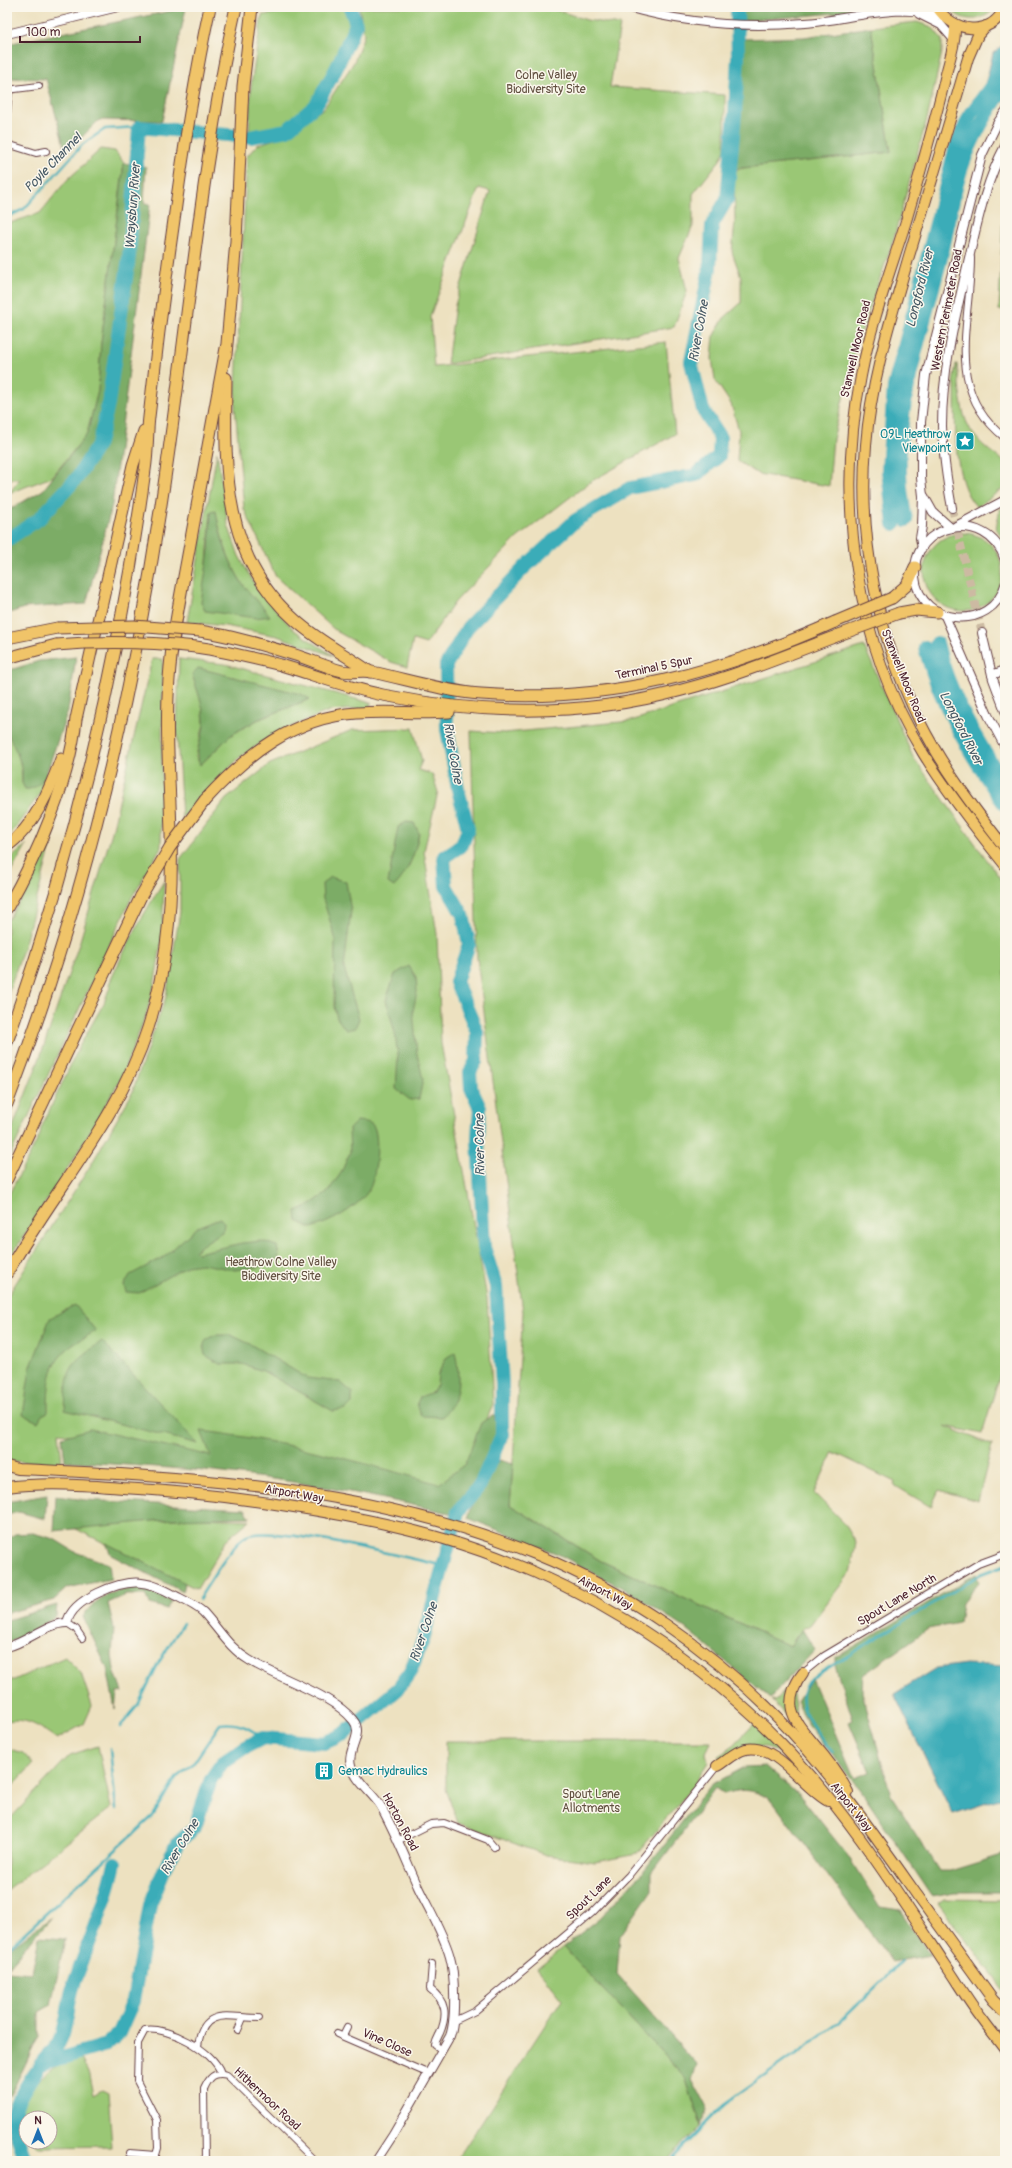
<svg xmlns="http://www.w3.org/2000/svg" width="1012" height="2168" viewBox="0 0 1012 2168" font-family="Pangolin,sans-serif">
  <rect width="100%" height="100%" fill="#fbf7ec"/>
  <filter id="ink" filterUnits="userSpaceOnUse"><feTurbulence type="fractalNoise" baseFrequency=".025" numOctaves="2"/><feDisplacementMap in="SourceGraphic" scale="8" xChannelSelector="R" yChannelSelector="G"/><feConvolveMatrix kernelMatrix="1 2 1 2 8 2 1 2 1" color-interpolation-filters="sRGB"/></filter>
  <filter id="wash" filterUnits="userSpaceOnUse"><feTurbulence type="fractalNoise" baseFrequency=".012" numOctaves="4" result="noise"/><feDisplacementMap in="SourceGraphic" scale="16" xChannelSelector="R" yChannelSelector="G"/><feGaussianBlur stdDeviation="0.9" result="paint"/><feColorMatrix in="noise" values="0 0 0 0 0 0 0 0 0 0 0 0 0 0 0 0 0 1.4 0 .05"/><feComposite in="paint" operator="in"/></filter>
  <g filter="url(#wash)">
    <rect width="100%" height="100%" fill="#ede1c0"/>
    <g fill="#9ac775" stroke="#727350" fill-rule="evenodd">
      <polygon points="324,7 343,7 350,24 337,61 313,103 283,126 249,131 251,86 262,15"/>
      <polygon points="359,7 547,7 587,20 620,25 610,87 725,95 725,150 720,160 693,194 693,226 679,258 687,291 674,327 447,364 455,305 490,191 479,188 430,316 434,367 666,342 675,434 590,482 517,538 455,602 426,644 413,640 407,667 391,662 336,631 276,577 244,509 235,407 247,156 257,145 284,136 324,108 354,62 364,35"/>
      <path d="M948,7H997C983,22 962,24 948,7Z"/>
      <polygon points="917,22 932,27 942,39 942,52 928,115 893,241 856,347 833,439 829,486 758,474 737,461 739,431 731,404 715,380 712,358 714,335 724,318 741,303 741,277 732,252 735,222 734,171 743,168 891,152 871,27"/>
      <polygon points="101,149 115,151 124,163 101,343 98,391 87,434 52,477 9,493 20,479 7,479 7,224 40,213 67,180"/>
      <polygon points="1005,203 1005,311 999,310 1003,209"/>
      <path d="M956,364H957C963,415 959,431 1005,462V487L977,507C951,483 956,418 955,384H953Z"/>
      <path d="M217,452L228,525L239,556L257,588L294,630L334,656L277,636L225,626L187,622ZM211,512H216C222,547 237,587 266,610L206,575Z"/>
      <polygon points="1000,509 1005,510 1005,542 996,528"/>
      <circle cx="963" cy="572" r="39"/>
      <polygon points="864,646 913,757 1005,885 1005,1358 982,1434 945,1426 992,1445 978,1501 939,1490 931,1507 894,1485 895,1482 833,1452 814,1493 845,1524 856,1543 850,1573 810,1625 802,1629 790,1646 601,1561 510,1505 523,1312 477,958 471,731 504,733 631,721"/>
      <polygon points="152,659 163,659 161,847 132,897 7,1162 7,1142 39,1060 80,941 112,832"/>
      <path d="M179,659L225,664L371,703L370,708L329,711L276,733L240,757L182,818L177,733ZM202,698L309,699L257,720L231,735L200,765L196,756L204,724Z"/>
      <polygon points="413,728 422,761 418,770 432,774 438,792 424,851 437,934 441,1043 487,1298 493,1404 454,1504 212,1457 59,1433 62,1463 7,1461 7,1297 92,1163 131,1095 166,997 180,912 180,859 226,799 270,764 352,730"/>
      <path d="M7,732C18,746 22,766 22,783H40L45,777L40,794L7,839Z"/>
      <polygon points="57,823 25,943 7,997 7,921 30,885"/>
      <polygon points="27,844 7,879 7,862"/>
      <path d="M164,881L162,940L154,986L146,1015L120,1080L79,1150L7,1262V1198L40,1135L41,1128L80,1045L104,1003L110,986L109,984C125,948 143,914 164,881Z"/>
      <polygon points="201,1518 250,1520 226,1540 197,1589 74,1528 173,1519"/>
      <path d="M65,1657L81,1673L92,1706L84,1724L57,1739C41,1728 28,1717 7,1721V1680H14Z"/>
      <polygon points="796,1679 792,1690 799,1729 771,1700 775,1701"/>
      <path d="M755,1724L783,1751L782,1754C760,1739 742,1750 720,1759L718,1756L731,1748L753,1725Z"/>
      <polygon points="446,1741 711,1741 706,1754 708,1762 694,1785 637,1854 595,1862 546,1855 458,1823 446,1789"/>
      <polygon points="98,1746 111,1808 7,1890 7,1822 70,1755"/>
      <polygon points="7,1748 23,1753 33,1764 7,1792"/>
      <polygon points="944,1899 1005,1900 1005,1992 938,1903"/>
      <polygon points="563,1947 685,2077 701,2125 665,2161 456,2161 562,1999 537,1968"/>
      <path d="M79,2054L89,2075L93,2095L102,2090L108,2093L112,2146L39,2147L33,2142H50V2118H26V2132C8,2091 49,2070 79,2054Z"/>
    </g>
    <g fill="#7bac66" stroke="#626648">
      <polygon points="744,7 873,7 836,13 742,21"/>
      <polygon points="186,8 162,121 99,120 71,148 65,149 46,79 7,78 7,44"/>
      <polygon points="871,27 891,152 733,169 741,114 742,39 804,37"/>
      <polygon points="124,163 146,167 144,203 150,204 112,505 86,604 24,608 7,614 7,511 43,490 87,434 98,391 101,343"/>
      <path d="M216,511C220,537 229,564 244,586C252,597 263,605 270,616L256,618L205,611L201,602L209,549L211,512Z"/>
      <path d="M76,657L68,711L45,777C40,784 34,790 25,789L22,783V768L17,753L7,732V671L39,661Z"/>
      <path d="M198,668L301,694L310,699L257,720L231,735L200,765C193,748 204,739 204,722C204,705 197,691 192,674Z"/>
      <path d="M406,822L414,823L419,833C415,853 409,872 394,887L388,883L398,827Z"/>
      <polygon points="331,877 346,882 351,911 344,968 359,1019 355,1028 346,1030 337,1018 334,1007 335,937 323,899 322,884"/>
      <polygon points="409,966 416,977 417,992 413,1011 417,1054 423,1079 419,1099 410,1100 396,1089 398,1056 395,1033 386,1000 395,974"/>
      <path d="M357,1121C363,1122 371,1121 374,1127C380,1140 376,1182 367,1193C354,1210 331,1222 311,1228L297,1221L296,1211L308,1206L327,1193L341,1173L350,1152L349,1129Z"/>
      <path d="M220,1218L224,1223L223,1231C214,1238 203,1243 195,1251L197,1253L242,1243L262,1241L277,1246L279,1257L266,1266L235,1270L202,1264L187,1266L139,1293L126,1292L124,1285L130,1275L164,1257L197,1227Z"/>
      <path d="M75,1305L96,1331C54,1354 48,1364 48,1412L42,1415L38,1422L23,1415L30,1369L50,1318Z"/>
      <path d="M215,1335H231L250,1344L307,1378L340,1382L352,1392V1403L346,1409L333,1411L263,1371L242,1364H220L205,1355C202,1343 204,1340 215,1335Z"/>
      <path d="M102,1341L198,1444L65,1410C67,1367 67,1367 102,1341Z"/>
      <path d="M455,1352C460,1375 461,1399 442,1417L421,1416L417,1403L420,1397L433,1392L437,1385L438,1374L446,1358Z"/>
      <path d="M494,1415L498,1432L478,1475L454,1514C386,1499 318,1484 249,1476C187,1468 126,1465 65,1461L62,1437L90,1429L211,1456L201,1431C282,1440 360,1462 439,1484L465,1464L481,1423Z"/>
      <polygon points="499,1460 513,1464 510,1505 601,1561 790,1646 802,1629 815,1650 770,1698 685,1628 632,1593 558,1554 468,1518 475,1497"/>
      <polygon points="47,1495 45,1519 19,1512 7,1515 7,1502"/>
      <polygon points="56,1496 86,1500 245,1509 250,1517 173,1519 54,1531"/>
      <polygon points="33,1533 54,1539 75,1552 109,1564 111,1579 67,1588 54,1600 7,1613 7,1539 15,1534"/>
      <polygon points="106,1543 185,1583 183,1592 111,1555"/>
      <polygon points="976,1574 979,1582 962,1603 959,1623 928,1629 863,1675 862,1692 891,1795 939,1871 950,1871 1005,1854 1005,1892 954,1892 932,1896 861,1791 809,1726 797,1702 812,1678 854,1778 870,1772 849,1722 853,1720 835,1665 835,1658"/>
      <path d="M142,1588L171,1601L167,1609L150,1604L145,1595H126L108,1603L114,1629L112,1655L114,1669L122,1692L117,1693L115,1709L107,1668L83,1617C96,1595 118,1589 142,1588Z"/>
      <polygon points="57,1605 56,1616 27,1635 7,1643 7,1620"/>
      <path d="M765,1766L802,1798L848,1856L880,1907L900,1910L930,1955L892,1962L773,1802C756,1789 744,1788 724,1794L715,1788L652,1873V1890L620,1936L617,1974L697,2064L692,2080L708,2110L701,2125L685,2077L563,1947L600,1918L641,1874L711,1785L745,1767Z"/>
      <polygon points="52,1917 7,1968 7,1950"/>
      <polygon points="39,1937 65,1939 51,2005 39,2012 39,2036 10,2096 7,2092 7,1971 32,1973"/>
    </g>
    <g fill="#3bacb8" stroke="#426672">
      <polygon points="1005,43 1005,80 991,94 984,90 993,53"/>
      <polygon points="966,1664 1005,1666 1005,1797 953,1814 894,1694 936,1668"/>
    </g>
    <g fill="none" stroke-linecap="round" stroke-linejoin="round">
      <g stroke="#3bacb8" stroke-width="2.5">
        <polyline points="7,217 24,209 83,144 105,129 139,127"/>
        <path d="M199,1599C209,1584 232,1543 247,1536C272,1524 411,1559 445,1566"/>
        <polyline points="120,1727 138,1705 159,1662 183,1623"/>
        <polyline points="110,1749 116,1809"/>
        <path d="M833,1753C817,1731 789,1705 810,1679L981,1574L1005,1565"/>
        <path d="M7,1949L153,1816L177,1777L193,1764L220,1724C239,1722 248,1727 263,1738"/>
        <polyline points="7,2115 13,2118"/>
        <polyline points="669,2161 724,2105 840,2022 902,1961"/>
      </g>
      <g stroke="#3bacb8" stroke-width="14">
        <path d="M906,520C887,435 915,355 937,273C947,239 951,197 963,164C973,136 988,111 1005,87"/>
        <polyline points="894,524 888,471 894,387 956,146 970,115 1005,67"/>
        <polyline points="7,540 39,519 77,478 99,443 108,405 129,257 139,127 250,137 287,130 316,105 336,69 356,24 350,7"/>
        <path d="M937,643C949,695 977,740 1005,785"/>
        <path d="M925,647C939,703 972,758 1005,805"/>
        <polyline points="41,2064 106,2045 119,2033 133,2001 150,1905 166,1865 178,1843 195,1827 211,1779 222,1763 244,1748 263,1738 324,1743 344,1734 398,1689 410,1672 423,1640 458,1512 480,1485 502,1435 502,1384 496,1286 484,1247 478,1138 480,1108 471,1088 470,1072 476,1061 477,1032 456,982 469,944 463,915 446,886 444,857 462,845 468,829 458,789 447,729 446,665 468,627 524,568 576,520 630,488 696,475 719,456 720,438 703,410 691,362 710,268 712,225 727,199 735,114 738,57 737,7"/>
        <path d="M25,2161C23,2147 12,2129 13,2118C14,2102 32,2077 41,2064C46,2056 54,2051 59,2043C68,2026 67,2006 73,1987C87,1945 106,1906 115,1863"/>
      </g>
    </g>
  </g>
  <g filter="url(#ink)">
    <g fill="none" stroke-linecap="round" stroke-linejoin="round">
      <polyline stroke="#ccbaa2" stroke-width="8" stroke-dasharray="8 4" stroke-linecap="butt" points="952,508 982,633"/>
      <g stroke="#623c41" stroke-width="8">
        <g id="minor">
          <polyline points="7,90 39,86"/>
          <polyline points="7,114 9,90"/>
          <polyline points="7,144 36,153 46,151"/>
          <path d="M971,258C971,324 943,389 1005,438"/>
          <polyline points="67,1623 76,1629 82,1638"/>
          <polyline points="803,1673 824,1656 978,1564 1005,1554"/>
          <polyline points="397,1841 431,1824 444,1823 488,1840 494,1847"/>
          <path d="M432,1964L430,1989C446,2001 448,2014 440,2033C438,2037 436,2040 435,2045L442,2050"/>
          <polyline points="454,2021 475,2011 592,1913 629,1875 717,1766"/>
          <polyline points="238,2030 243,2018"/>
          <polyline points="337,2034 427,2073"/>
          <polyline points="343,2036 347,2028"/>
          <path d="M198,2046C203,2006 229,2018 259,2018"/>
          <path d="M129,2153L156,2155L158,2148L157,2120L137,2081L138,2043L145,2030C168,2026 213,2050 221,2073"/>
          <path d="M205,2161L204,2089C209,2078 214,2071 227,2075L315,2161"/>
        </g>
      </g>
      <g stroke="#623c41" stroke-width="10">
        <g id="tertiary">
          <path d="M627,7C686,24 745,28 805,23C848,20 903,1 943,17"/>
          <polyline points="919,14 941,25 954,40"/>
          <polyline points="7,34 118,7"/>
          <polyline points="924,496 933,512 951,528"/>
          <path d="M952,508C947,481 943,454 942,426C942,369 956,314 969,258C978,220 986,181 1005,146"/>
          <polyline points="956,526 1005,500"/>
          <polyline points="922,548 920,538 922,526 923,496 921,478 921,422 926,375 982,155 998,122 1005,112"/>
          <path d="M1005,560C988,507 910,522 915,577C920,627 992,632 1005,585"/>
          <polyline points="945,616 988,715 1005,747"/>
          <polyline points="982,633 993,679 1005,711"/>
          <polyline points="992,675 1005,670"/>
          <path d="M7,1647C28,1642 46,1623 67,1623C70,1608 85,1599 98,1593C129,1578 146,1579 176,1596C186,1601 195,1605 203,1612C218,1628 229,1648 249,1660C279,1679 332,1694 353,1720C365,1734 346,1750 351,1766C356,1781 371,1792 380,1805C395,1831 406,1860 418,1887C429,1910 443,1932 450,1957C455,1974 456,2020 450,2036L393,2135L376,2161"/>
        </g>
      </g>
      <g stroke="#623c41" stroke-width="12">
        <g id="primary">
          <path d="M937,7C952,32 991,39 1005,7"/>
          <path d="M955,25C956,41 950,58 946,74C935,123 920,172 906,221C890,272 871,323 861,376C836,502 855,642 923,753C947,792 976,829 1005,865"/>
          <path d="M986,26L978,35L968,58C949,124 929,190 909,256C891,318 871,380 866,445C858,540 878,637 920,722C943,768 974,808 1005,848"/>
        </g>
      </g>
      <g stroke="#623c41" stroke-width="12">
        <g id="trunk">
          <path d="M7,1466L18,1469C189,1476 376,1488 535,1554C626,1591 710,1649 778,1718C831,1772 874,1834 917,1895C942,1930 968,1965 993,2000L1005,2012"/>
          <path d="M7,1487C46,1482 85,1485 123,1488C178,1491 233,1497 288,1506C340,1514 393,1524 444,1539C572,1577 687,1648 781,1743C845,1809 895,1888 945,1964C958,1983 969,2002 983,2020C990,2030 998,2039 1005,2049"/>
          <path d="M803,1673C795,1683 789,1697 792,1710C795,1723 806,1734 814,1744C827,1759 839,1774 848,1792"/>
          <path d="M717,1766C726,1761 735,1751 746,1749C778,1744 803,1788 828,1801"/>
        </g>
      </g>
      <g stroke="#623c41" stroke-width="13">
        <g id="motorway">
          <polyline points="226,355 236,241 243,86 252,7"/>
          <path d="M226,378C225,467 221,555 295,620C318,641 345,654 370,672"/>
          <polyline points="892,598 907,585 915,567"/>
          <polyline points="899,613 916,610 937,612"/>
          <path d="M200,631C232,636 262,645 292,654C309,659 326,667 342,671C352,673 362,670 372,672C409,680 444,691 481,694C605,704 723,672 835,622"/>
          <polyline points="7,638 57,628"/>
          <path d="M196,647C225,651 253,658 281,665C315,675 348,688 383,695C482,715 584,717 682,690C736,676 787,655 839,635"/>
          <polyline points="7,658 56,645"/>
          <path d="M205,800C246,755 294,717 357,713C388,711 418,714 449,712"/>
          <path d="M7,846C34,827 50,789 61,759"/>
          <path d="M7,908C38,854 70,780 76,719L133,465L144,431"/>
          <path d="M7,1042C73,856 119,665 145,470C148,452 147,434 149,417C156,353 164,290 173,227C183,153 194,80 210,7"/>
          <path d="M7,1104C82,909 131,705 162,498C187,335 200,169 236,7"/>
          <polyline points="7,1179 141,896"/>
          <path d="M7,1273C53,1191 119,1119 148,1028C168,965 173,901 171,835C170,783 165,731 169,679C172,634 182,589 190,544C202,479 214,413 226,348"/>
        </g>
      </g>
      <use href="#minor" stroke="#fff" stroke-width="6"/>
      <use href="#tertiary" stroke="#fff" stroke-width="8"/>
      <use href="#primary" stroke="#f0c469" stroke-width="10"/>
      <use href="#trunk" stroke="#f0c469" stroke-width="10"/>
      <use href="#motorway" stroke="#f0c469" stroke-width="11"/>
      <g stroke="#623c41" stroke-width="13" stroke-linecap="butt">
        <g id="motorway-bridge">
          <polyline points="835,622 892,598"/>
          <polyline points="57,628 134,626 200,631"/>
          <polyline points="839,635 899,613"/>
          <path d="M56,645C103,641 149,642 196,647"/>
          <polyline points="141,896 170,847 205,800"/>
        </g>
      </g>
      <use href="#motorway-bridge" stroke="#f0c469" stroke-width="11"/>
    </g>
  </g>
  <defs>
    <g id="sight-square" transform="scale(1)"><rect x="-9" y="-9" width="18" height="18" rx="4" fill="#0f9aa8" stroke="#fbf7ec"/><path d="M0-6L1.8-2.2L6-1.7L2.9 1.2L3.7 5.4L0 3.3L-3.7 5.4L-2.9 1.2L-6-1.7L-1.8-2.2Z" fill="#fff"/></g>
    <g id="building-square" transform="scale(1)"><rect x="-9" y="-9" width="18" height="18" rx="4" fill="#0f9aa8" stroke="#fbf7ec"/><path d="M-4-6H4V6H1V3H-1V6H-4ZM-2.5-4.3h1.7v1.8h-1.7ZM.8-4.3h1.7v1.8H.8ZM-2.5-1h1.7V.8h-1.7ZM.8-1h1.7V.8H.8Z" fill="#fff"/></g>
  </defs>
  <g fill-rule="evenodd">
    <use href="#sight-square" x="965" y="441"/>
    <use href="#building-square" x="324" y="1771"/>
  </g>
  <g text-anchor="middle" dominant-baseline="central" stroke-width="3" stroke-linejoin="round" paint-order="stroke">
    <g font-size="12" fill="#625141" stroke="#fbf7ec">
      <text x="546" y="75">Colne Valley<tspan x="546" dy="14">Biodiversity Site</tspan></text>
      <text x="281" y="1262">Heathrow Colne Valley<tspan x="281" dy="14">Biodiversity Site</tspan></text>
      <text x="591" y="1794">Spout Lane<tspan x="591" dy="14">Allotments</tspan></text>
    </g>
    <g font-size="12" fill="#4a1f2b" stroke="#fbf7ec">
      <text transform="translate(947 310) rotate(-79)">Western Perimeter Road</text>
      <text transform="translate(856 349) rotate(-77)">Stanwell Moor Road</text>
      <text transform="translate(654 668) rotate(-12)">Terminal 5 Spur</text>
      <text transform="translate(903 676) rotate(68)">Stanwell Moor Road</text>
      <text transform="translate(294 1494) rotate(10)">Airport Way</text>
      <text transform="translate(605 1593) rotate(28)">Airport Way</text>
      <text transform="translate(897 1600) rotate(-31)">Spout Lane North</text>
      <text transform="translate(851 1807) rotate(52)">Airport Way</text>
      <text transform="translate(400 1822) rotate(62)">Horton Road</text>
      <text transform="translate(589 1898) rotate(-44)">Spout Lane</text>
      <text transform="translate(387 2043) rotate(24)">Vine Close</text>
      <text transform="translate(267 2099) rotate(43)">Hithermoor Road</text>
    </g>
    <g font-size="12" fill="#0d838f" stroke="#fbf7ec" text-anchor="end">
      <text x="951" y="434">09L Heathrow<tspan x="951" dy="14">Viewpoint</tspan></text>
      <text x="338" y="1771" text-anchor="start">Gemac Hydraulics</text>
    </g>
    <g font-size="13" font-style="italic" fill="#445763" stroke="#fbf7ec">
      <text transform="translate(53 163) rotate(-46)">Poyle Channel</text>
      <text transform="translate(133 206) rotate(-86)">Wraysbury River</text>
      <text transform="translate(920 288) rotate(-76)">Longford River</text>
      <text transform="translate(699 331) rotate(-80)">River Colne</text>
      <text transform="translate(961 728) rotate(63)">Longford River</text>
      <text transform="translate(453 753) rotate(80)">River Colne</text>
      <text transform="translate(480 1145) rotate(-91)">River Colne</text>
      <text transform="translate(424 1632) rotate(-71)">River Colne</text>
      <text transform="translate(180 1847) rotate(-59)">River Colne</text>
    </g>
  </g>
  <rect width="1012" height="2168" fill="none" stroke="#fbf7ec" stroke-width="24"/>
  <g transform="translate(38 2130)"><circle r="19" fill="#fbf7ec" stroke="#b4a19f"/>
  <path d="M0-3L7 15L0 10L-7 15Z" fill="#1f6fb2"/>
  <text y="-6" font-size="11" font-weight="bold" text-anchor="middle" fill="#4a1f2b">N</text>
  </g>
  <path d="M20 36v6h120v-6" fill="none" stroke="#4a1f2b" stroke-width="2"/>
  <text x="26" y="36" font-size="12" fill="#4a1f2b" stroke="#fbf7ec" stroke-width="3" paint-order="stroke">100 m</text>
</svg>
